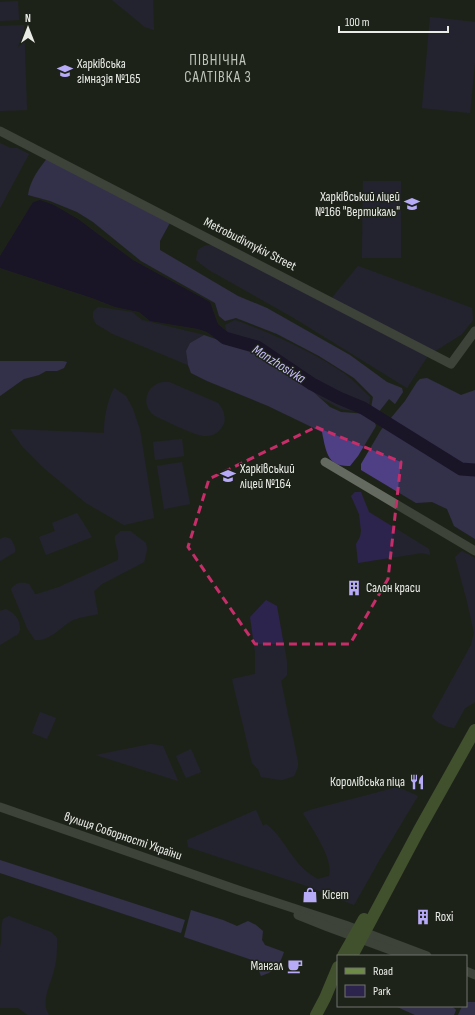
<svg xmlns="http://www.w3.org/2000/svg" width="475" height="1015" viewBox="0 0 475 1015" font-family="'Sofia Sans Condensed',sans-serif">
  <rect width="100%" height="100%" fill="#1e231a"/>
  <g fill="#2c244c">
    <polygon points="112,0 153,0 154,30 145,27"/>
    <polygon points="18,1 19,20 0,21 0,2"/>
    <polygon points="430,17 475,22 475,62 470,113 422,108"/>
    <polygon points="24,25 27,110 0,111 0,26"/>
    <polygon points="0,143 10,148 17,148 29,154 0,208"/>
    <polygon points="363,181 401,181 401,258 362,258"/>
    <polygon points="214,244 429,354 407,388 294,318 209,270 196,260 198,250 204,246"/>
    <polygon points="358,266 472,308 473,320 462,334 432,353 330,300"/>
    <polygon points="98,307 132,312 142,320 204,335 190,343 186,351 188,365 113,334 96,324 93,318 93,312"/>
    <path d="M235,320C273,334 311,351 345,374C354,381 362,390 370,397L369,406L359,412L341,409L231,349L225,325Z"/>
    <path d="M164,382H169L218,403C223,409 226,416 224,423C221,431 213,437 204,436C194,435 166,421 155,416C140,405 146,384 164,382Z"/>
    <path d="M114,388L126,396L133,409L140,430L154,518L124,525L86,503L45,469L22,446L10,429L104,433C104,418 107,402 114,388Z"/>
    <polygon points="182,439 184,456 155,460 153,442"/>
    <polygon points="182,462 190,504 164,509 157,466"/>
    <polygon points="355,492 361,492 369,512 429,549 430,555 422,553 358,563 356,544 360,537 361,531 359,514 351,496"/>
    <polygon points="77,513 92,537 46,555 39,537 55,531 52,523"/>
    <path d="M121,531H130L146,543L147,550L144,562L102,584L94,591L98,614C90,616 80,617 73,620C61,626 51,641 35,640L27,628L11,589C17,582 21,582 29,584L35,594H37L59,587L118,560C120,551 114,545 115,536Z"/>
    <path d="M5,537L11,539C13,543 16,547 15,552L0,561V539Z"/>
    <path d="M462,551L475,558V702L465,708L454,728C445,726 437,724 432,716L471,645L474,633L467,601L455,557Z"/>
    <polygon points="266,600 277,606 287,662 287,675 281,681 298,762 298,767 294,776 282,780 261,777 258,769 252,763 232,679 255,674 255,652 250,617"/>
    <path d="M6,609C15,614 20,619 20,630L18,634L0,645V611Z"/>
    <polygon points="40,712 56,718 47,739 32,733"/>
    <polygon points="151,744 163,746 178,781 96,755"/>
    <polygon points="191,749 201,772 186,778 176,756"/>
    <path d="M394,788H400L418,796L380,859L354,905L304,885L188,847L187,840L256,810L263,826L266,824C286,839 293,867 318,879L329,876C334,858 312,829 303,813L310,810Z"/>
    <path d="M9,916L51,932L57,938C57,949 57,959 54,970C51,983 40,1002 49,1015H28L18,1008H0V948C3,937 0,930 3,919Z"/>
  </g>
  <g fill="#4f4086">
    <path d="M49,156L172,219L160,241V250L238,296L267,308L350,355L387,382L402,388L403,392L395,404L389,399L378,413L371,408L373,397L354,378L319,356L277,334L236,318L225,321L219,316L215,303L141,261L93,222L77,212L50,201L28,195C30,180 40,167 49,156Z"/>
    <path d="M204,335L253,352L300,376L310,389L330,407L341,412L367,414L373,417L376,426L358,456L350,466C327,467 326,451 322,432L268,406L207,381L191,373L188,365L186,351L190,343Z"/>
    <polygon points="0,361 63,361 67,362 64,368 57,371 46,371 39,375 24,379 0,396"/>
    <polygon points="427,378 461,395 475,390 475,539 454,526 447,509 432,502 416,503 361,470 361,464 381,430 405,401 417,382 420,379"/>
    <polygon points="0,860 185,920 181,933 0,873"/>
    <path d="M191,910L223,920L237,926L248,921L256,925L263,931L262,940L265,945L284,952C279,966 276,971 261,976L255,961L184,937Z"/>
    <polygon points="466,1002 475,1002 475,1015 458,1015 462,1006 466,1006"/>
    <polygon points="395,1006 452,1006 456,1010 454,1015 415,1015"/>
  </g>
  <polygon fill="#150436" points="40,200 54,205 78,219 133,260 210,302 219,327 225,338 198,329 150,321 139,312 115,307 92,298 0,268 0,256 33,202"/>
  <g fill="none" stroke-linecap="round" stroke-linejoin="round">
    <polyline stroke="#150436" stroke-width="13" points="210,326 225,338 257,347 312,384 339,398 363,408 461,469 475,470"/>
    <g stroke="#656a60" stroke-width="9">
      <polyline points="0,131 451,364 475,331"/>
      <polyline points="325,462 475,551"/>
      <polyline points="0,807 238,890 345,925 427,956"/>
      <polyline points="298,915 328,927 407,956"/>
      <polyline points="466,971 475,975"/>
    </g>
    <g stroke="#6d8a46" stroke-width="12">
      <polyline points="343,956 364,919"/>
      <polyline points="352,956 419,830 475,730"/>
      <polyline points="316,1015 325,998 338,967"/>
    </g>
  </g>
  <path d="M0 0H475V1015H0ZM316,427L401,462L388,579L350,644H255L188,547L209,479Z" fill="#1e231a" fill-opacity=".55" fill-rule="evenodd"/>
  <path fill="none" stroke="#c62d69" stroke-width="3" stroke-dasharray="8 5" stroke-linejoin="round" d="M316,427L401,462L388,579L350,644H255L188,547L209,479Z"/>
  <defs>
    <g id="school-bare" transform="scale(1.2)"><path d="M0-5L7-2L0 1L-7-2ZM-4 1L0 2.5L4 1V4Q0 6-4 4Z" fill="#b7abf8" stroke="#1e231a" stroke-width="2.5" paint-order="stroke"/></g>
    <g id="building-bare" transform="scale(1.2)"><path d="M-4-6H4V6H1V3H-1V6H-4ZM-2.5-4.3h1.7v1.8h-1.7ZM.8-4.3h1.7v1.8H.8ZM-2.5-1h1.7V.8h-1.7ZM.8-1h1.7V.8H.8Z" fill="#b7abf8" stroke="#1e231a" stroke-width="2.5" paint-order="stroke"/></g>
    <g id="restaurant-bare" transform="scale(1.2)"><path d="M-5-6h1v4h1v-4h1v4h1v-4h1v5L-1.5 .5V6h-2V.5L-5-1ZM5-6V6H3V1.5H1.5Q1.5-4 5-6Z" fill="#b7abf8" stroke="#1e231a" stroke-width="2.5" paint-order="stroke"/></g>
    <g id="shop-bare" transform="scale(1.2)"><path d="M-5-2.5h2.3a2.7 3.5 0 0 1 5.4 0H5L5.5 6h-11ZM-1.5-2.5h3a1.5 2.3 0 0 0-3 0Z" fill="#b7abf8" stroke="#1e231a" stroke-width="2.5" paint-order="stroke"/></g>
    <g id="cafe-bare" transform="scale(1.2)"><path d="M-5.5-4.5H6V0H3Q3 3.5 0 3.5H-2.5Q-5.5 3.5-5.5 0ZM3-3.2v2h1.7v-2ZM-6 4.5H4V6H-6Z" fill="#b7abf8" stroke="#1e231a" stroke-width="2.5" paint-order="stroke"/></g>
  </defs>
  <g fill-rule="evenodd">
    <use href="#school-bare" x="65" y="71"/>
    <use href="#school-bare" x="412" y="204"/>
    <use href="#school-bare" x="228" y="476"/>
    <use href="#building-bare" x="354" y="588"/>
    <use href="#restaurant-bare" x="417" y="782"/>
    <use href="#shop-bare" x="310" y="895"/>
    <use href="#building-bare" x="423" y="917"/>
    <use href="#cafe-bare" x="295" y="966"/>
  </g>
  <g text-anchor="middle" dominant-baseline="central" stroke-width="3" stroke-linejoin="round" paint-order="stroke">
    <g font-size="13" fill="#e9ece6" stroke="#1e231a" text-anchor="start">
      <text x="77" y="64">Харківська<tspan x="77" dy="15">гімназія №165</tspan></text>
      <text x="400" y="197" text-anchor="end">Харківський ліцей<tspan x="400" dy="15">№166 "Вертикаль"</tspan></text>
      <text x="240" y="469">Харківський<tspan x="240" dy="15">ліцей №164</tspan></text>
      <text x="366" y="588">Салон краси</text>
      <text x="405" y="782" text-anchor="end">Королівська піца</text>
      <text x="322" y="895">Кісет</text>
      <text x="435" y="917">Roxi</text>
      <text x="283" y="966" text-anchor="end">Мангал</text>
    </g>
    <g font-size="13" fill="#e9ece6" stroke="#1e231a">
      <text transform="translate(250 244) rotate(27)">Metrobudivnykiv Street</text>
      <text transform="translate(123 836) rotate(19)">вулиця Соборності України</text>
    </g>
    <g font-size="14" font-style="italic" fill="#c6bdfb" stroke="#1e231a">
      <text transform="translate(279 364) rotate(32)">Manzhosivka</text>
    </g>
    <g font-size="15" letter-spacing="1" fill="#c0c6bb" stroke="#1e231a">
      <text x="218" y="60">ПІВНІЧНА<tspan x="218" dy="17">САЛТІВКА 3</tspan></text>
    </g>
  </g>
  <rect x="337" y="955" width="130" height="52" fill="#1e231a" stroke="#6f736c"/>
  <rect x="345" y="968" width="20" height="6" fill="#6d8a46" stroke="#6f736c"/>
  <text x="373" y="975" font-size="12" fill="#e9ece6">Road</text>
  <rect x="345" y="985" width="20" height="12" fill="#2c244c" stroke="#6f736c"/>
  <text x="373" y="995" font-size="12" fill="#e9ece6">Park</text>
  <g transform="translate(28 28)" stroke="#1e231a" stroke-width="3" paint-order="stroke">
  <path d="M0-3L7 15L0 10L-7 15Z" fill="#e9ece6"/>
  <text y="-6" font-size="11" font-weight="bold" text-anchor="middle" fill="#e9ece6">N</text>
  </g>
  <path d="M339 26v6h109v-6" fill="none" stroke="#e9ece6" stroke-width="2"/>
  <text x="345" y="26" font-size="12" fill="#e9ece6" stroke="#1e231a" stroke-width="3" paint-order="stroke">100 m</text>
</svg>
